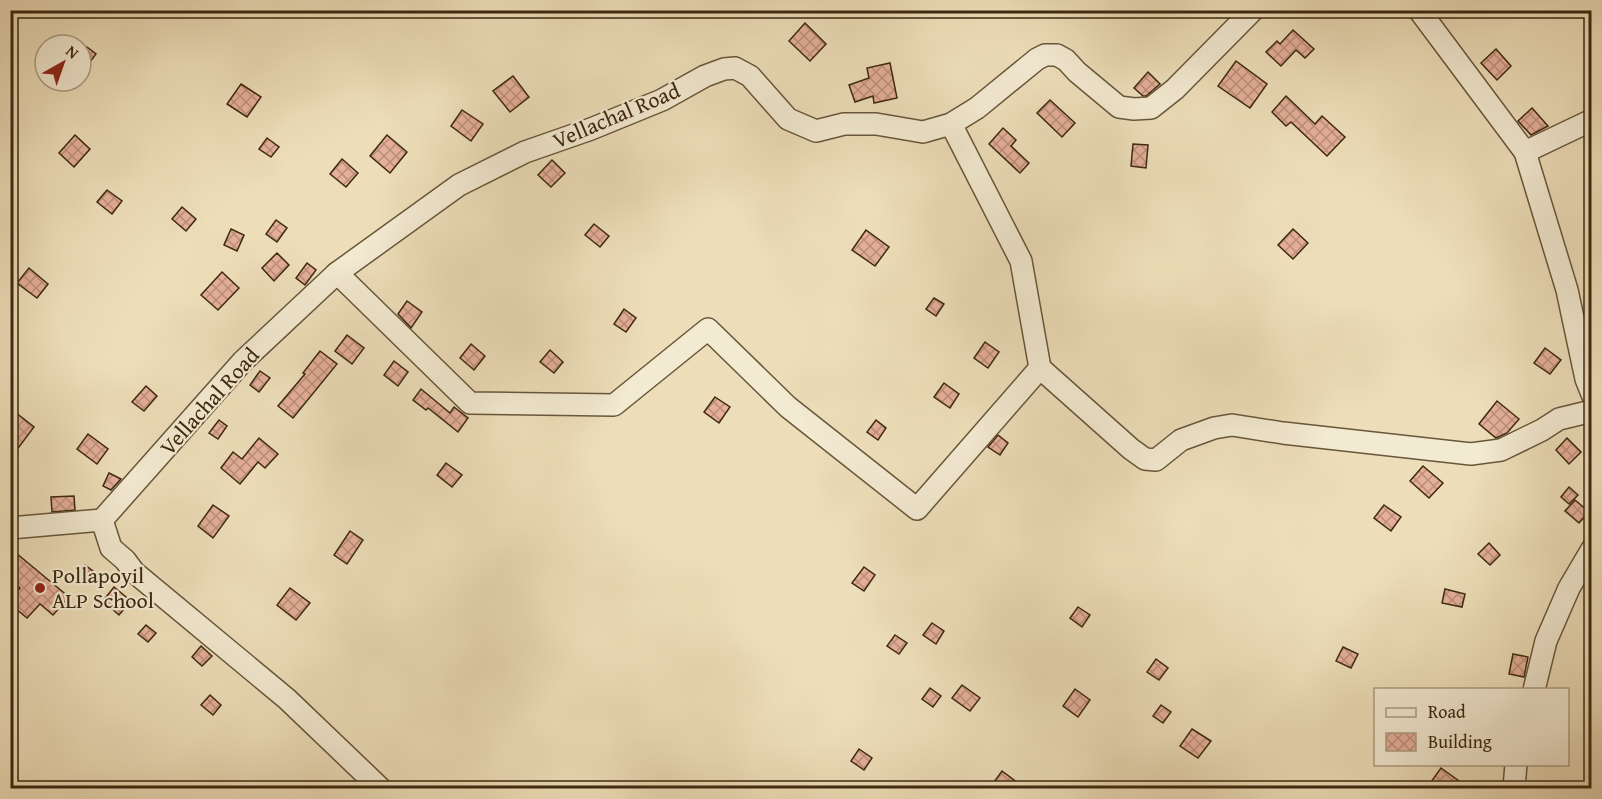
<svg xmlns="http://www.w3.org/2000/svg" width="1602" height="799" viewBox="0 0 1602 799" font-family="'Gentium Book Plus',serif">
  <defs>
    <pattern id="building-cross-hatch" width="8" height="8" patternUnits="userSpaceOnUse" patternTransform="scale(1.5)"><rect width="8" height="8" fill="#e5af99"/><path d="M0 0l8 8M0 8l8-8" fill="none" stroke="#bb8e7b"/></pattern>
  </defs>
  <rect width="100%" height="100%" fill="#eddeb9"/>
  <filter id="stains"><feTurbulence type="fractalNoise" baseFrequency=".00333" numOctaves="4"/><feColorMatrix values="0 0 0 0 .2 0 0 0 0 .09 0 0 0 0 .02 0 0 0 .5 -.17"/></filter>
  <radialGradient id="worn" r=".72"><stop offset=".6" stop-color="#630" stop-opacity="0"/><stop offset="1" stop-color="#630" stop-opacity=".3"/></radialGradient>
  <g fill="url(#building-cross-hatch)" stroke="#3c2810" stroke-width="1.5">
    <polygon points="805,23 826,44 810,61 789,41"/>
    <polygon points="1293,30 1314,49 1305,58 1296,50 1281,66 1266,52 1277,41 1280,44"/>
    <polygon points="87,47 96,54 81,74 81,55"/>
    <polygon points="1496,49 1511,66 1497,80 1481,63"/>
    <polygon points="1236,61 1267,84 1250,108 1218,86"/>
    <polygon points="890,63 897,98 874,103 873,96 855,102 849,85 869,78 867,68"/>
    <polygon points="1148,72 1160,84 1146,96 1143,96 1134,88"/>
    <polygon points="513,76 529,97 510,112 493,91"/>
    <polygon points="241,84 261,97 247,117 227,104"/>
    <polygon points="1286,96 1315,124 1322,116 1345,137 1327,156 1291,122 1286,126 1272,112"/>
    <polygon points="1050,100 1075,123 1062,137 1037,113"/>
    <polygon points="1532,108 1548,126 1531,135 1518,121"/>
    <polygon points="462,110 483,124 471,141 451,126"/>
    <polygon points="1003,128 1016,140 1011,146 1029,163 1020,173 989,144"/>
    <polygon points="75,135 90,149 74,167 59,153"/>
    <polygon points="387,135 407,152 390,173 370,156"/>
    <polygon points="267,138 279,147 271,157 259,149"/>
    <polygon points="1133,144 1148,145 1146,168 1131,166"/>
    <polygon points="342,159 358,173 346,187 330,174"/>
    <polygon points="552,160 565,173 551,187 538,175"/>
    <polygon points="107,190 122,201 112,214 97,202"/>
    <polygon points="182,207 196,219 186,231 172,219"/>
    <polygon points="276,220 287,228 277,242 266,234"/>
    <polygon points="594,224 609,236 600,247 585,235"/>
    <polygon points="231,229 244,235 237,251 224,245"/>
    <polygon points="1293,229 1308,243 1293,259 1278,245"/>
    <polygon points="866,230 889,247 875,266 852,250"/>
    <polygon points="277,253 289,265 274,281 262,268"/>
    <polygon points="307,263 316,270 305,285 296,278"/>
    <polygon points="29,268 48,284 37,298 17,283"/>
    <polygon points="222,272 239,288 218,310 201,295"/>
    <polygon points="934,298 944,304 936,316 926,309"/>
    <polygon points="407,301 422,312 411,328 398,314"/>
    <polygon points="624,309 636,318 626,332 614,324"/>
    <polygon points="347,335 364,348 352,364 335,351"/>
    <polygon points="985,342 999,352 988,368 974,358"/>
    <polygon points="471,344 485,356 474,370 460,358"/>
    <polygon points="1545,348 1561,360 1550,374 1534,363"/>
    <polygon points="550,350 563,362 554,373 540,362"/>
    <polygon points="320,351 337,364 293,418 278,406 305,374 303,373"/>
    <polygon points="394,361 408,372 398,386 384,375"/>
    <polygon points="260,371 270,378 259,392 250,385"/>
    <polygon points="944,383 959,394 950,408 934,397"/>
    <polygon points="146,386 157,396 144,411 132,402"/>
    <polygon points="421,389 450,413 454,407 468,418 458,432 428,408 426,410 413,400"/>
    <polygon points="715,397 730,407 719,423 704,412"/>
    <polygon points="1497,401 1519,419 1507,433 1496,438 1479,424"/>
    <polygon points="15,412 34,427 10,459 10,418"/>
    <polygon points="219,420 227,426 218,439 209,433"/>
    <polygon points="876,420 886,428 878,440 867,432"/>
    <polygon points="88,434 108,449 97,464 77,449"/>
    <polygon points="998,435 1008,443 1000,455 988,447"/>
    <polygon points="259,438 278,454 265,468 258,462 240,484 221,468 233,452 242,459"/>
    <polygon points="1567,438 1581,452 1569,464 1556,450"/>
    <polygon points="446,463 462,475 452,487 437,475"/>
    <polygon points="1423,466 1443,483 1429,498 1410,481"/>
    <polygon points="109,473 121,479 111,490 103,486"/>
    <polygon points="1569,487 1578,495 1569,504 1561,497"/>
    <polygon points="74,496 75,510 52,512 51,497"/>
    <polygon points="1575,500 1589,512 1579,523 1565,511"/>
    <polygon points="213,505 229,516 213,538 198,526"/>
    <polygon points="1384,505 1401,517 1391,531 1374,518"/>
    <polygon points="350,531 363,540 347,564 334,555"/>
    <polygon points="1489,543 1500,555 1490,565 1478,554"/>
    <polygon points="10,548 69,597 53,615 40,604 27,618 10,604 10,599 20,588 10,579"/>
    <polygon points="85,565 93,571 86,582 77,576"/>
    <polygon points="864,567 875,575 864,591 852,583"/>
    <polygon points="114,587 131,601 119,615 103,601"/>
    <polygon points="290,588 310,603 296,620 277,605"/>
    <polygon points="1445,589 1465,594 1462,607 1442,603"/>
    <polygon points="1078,607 1090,615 1082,627 1070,618"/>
    <polygon points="932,623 944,631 936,644 923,635"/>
    <polygon points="146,625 156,633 148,642 138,634"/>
    <polygon points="895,635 907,643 899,654 887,646"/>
    <polygon points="201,646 212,656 202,666 192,657"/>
    <polygon points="1343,647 1358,654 1351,668 1336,661"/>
    <polygon points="1513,654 1528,657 1524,677 1509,674"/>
    <polygon points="1156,659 1168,668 1159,680 1147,672"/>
    <polygon points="962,685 980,698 970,711 952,698"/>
    <polygon points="930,688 941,696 933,707 922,699"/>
    <polygon points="1075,689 1090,700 1078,717 1063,706"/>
    <polygon points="210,695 221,705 213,715 201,705"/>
    <polygon points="1161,705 1171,712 1163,723 1153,716"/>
    <polygon points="1192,729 1211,741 1198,758 1180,746"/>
    <polygon points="859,749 872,758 864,770 851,761"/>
    <polygon points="1441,768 1459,781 1454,789 1426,789"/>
    <polygon points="1002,771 1026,789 1004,789 994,782"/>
  </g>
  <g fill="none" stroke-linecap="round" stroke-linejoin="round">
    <g stroke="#68563a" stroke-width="24">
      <g id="minor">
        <polyline points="1419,10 1525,152 1567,290 1586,379 1592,394"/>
        <polyline points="1525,152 1592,120"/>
        <polyline points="337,273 470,403 614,405 708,329 788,407 917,509 1040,368 1021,261 951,124"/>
        <polyline points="1040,368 1131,449 1145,459 1156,460 1181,440 1214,428 1232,425 1283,433 1471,454 1501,450 1542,430 1559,419 1592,411"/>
        <polyline points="102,520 111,548 125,560 134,572 287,699 380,788"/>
        <polyline points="10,528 102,520 243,361 337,273 459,185 525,152 591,129 662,100 705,76 724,69 735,68 750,76 788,119 816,131 844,124 876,124 923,132 951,124 977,108 1037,59 1045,55 1057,55 1066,60 1077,72 1119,107 1134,109 1151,108 1175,89 1253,10"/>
        <polyline points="1534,690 1546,641 1569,588 1592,549"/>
        <polyline points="1514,788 1516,764"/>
      </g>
    </g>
    <use href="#minor" stroke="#f3ead2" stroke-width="21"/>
  </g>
  <circle fill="#8f2418" stroke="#f3ead2" stroke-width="2" cx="40" cy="588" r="6"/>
  <g text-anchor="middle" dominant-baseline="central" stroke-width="4.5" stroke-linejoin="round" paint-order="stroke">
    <g font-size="22" fill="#3c2810" stroke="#f3ead2">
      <text transform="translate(616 115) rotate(-23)">Vellachal Road</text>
      <text transform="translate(209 401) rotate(-48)">Vellachal Road</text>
    </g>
    <g font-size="22" fill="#3c2810" stroke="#f3ead2" text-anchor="start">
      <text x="52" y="575">Pollapoyil<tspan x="52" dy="25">ALP School</tspan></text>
    </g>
  </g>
  <rect width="1602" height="799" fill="none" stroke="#eddeb9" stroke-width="36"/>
  <rect x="12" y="12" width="1578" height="775" fill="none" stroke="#3c2810" stroke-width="3"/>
  <rect x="18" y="18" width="1566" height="763" fill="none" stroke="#3c2810" stroke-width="1.5"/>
  <rect x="1374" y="688" width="195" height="78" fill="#f3ead2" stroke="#aa9c84" stroke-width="1.5"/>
  <rect x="1386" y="708" width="30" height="9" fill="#f3ead2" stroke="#aa9c84" stroke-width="1.5"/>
  <text x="1428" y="718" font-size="18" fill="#3c2810">Road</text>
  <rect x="1386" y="733" width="30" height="18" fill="url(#building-cross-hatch)" stroke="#aa9c84" stroke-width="1.5"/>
  <text x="1428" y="748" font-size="18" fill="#3c2810">Building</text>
  <g transform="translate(63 63) rotate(40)"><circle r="28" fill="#f3ead2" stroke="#aa9c84" stroke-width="1.5"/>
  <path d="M0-4.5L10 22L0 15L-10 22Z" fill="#8f2418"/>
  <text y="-9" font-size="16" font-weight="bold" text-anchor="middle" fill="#3c2810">N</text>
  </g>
  <rect width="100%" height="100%" filter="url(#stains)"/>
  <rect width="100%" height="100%" fill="url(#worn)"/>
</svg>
